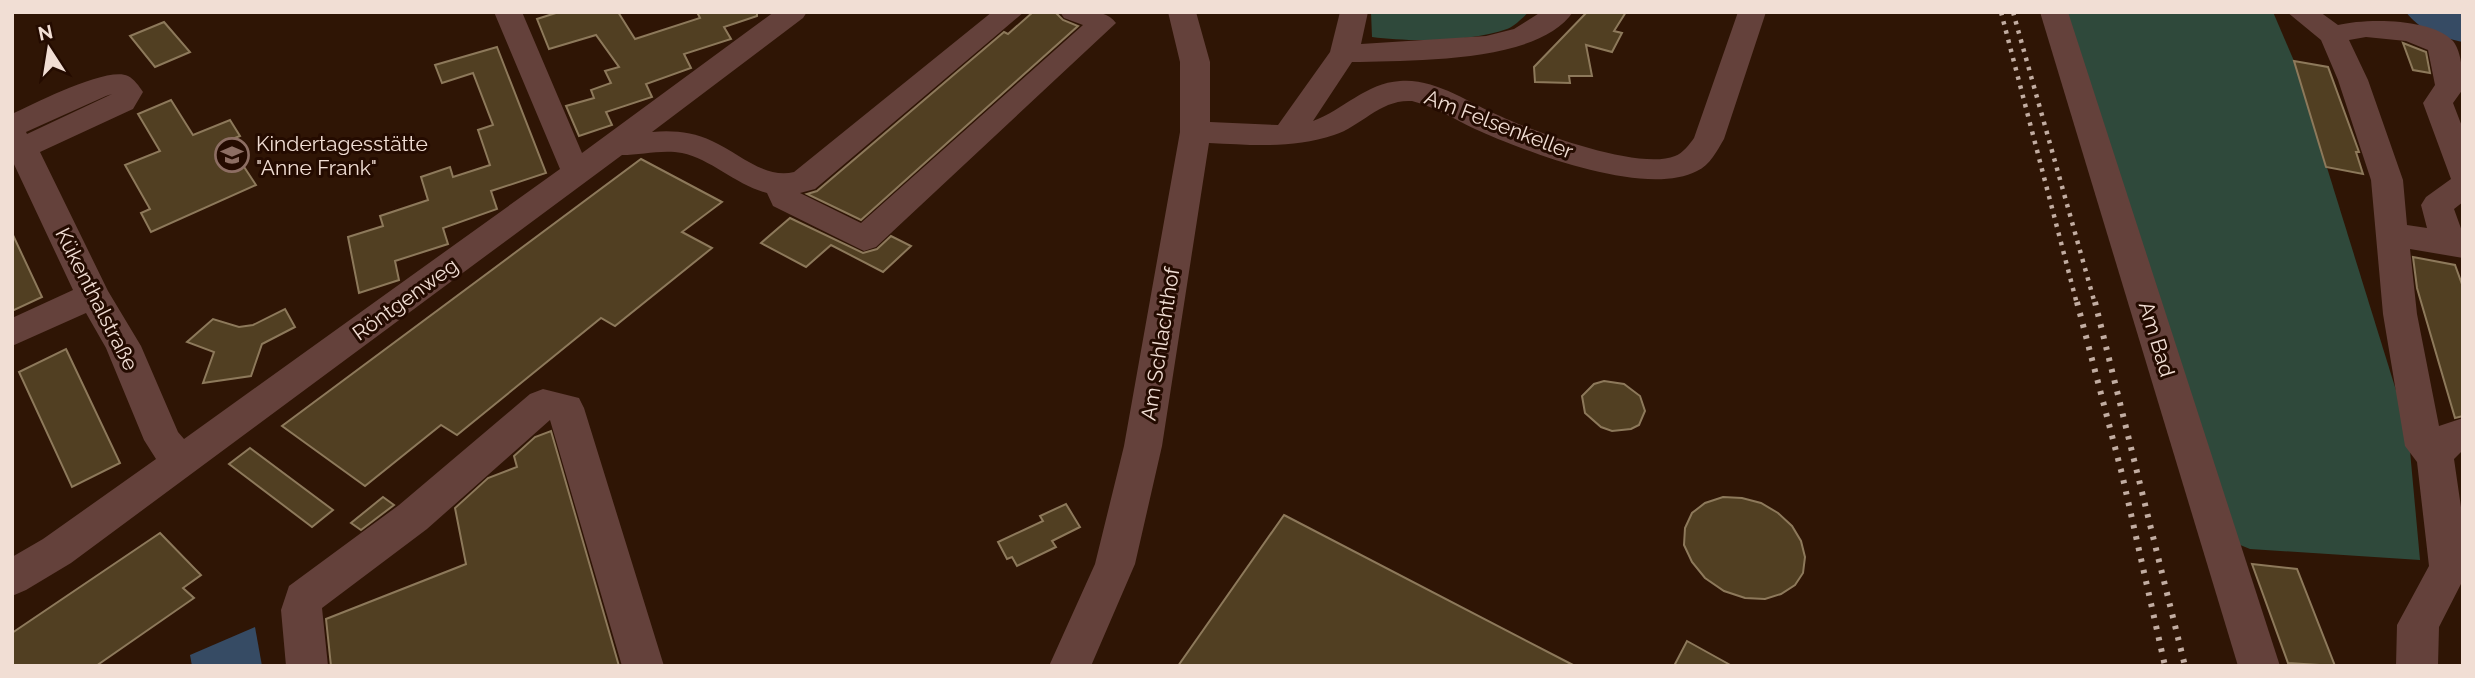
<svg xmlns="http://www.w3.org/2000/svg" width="2475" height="678" viewBox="0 0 2475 678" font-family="Raleway,sans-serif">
  <rect width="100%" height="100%" fill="#2f1505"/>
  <g fill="#2f493b">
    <path d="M1371,12H1529C1523,17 1515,26 1507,29C1472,42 1409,42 1372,37Z"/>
    <polygon points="2064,12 2273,12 2294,61 2408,429 2420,560 2250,549 2233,542"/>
  </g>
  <g fill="#364b64">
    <path d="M2406,12H2463V42C2442,38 2419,30 2406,12Z"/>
    <polygon points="255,627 262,666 192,666 190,655"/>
  </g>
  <g fill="#513f22" stroke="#8d795b" stroke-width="2">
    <polygon points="559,12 618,12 635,39 700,18 697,12 757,12 757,16 724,27 731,39 684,54 691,68 646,84 652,97 606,112 612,125 579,136 566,106 594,98 591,90 611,83 605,71 619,67 596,35 549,49 537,19"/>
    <polygon points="1033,12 1055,12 1063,20 1078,26 861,220 807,194 817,191 1004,32 1008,34"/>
    <polygon points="1587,12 1626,12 1614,31 1622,33 1612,52 1586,45 1592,76 1569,76 1570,83 1535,82 1534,67"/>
    <polygon points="164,22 190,52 155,67 130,36"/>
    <polygon points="2403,43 2426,52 2430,73 2413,70"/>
    <polygon points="497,47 546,173 491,191 497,209 443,228 448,244 395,261 399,280 359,293 348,237 383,226 380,216 428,200 421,177 450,167 453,177 490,165 478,130 493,125 473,73 442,83 435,65"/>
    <polygon points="2294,61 2328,67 2359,152 2356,152 2363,174 2326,167"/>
    <polygon points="171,100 193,135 230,120 240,136 227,141 256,185 151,232 141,213 150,209 125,165 160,151 138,114"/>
    <polygon points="641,159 722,202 682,232 712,248 615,326 601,318 457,435 441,425 365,486 282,426"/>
    <polygon points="790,218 863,253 877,249 891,236 911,246 883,272 831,245 806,267 761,243"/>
    <polygon points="12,233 42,297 12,311"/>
    <polygon points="2413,257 2455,265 2463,287 2463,416 2455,418 2417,288"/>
    <polygon points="285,309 295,327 262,344 251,376 203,383 214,352 187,342 213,319 239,327 253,325"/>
    <polygon points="66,349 120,463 72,487 19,372"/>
    <polygon points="1604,381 1624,384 1640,396 1645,411 1639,425 1631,429 1612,431 1601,427 1585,413 1582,396 1594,384"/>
    <polygon points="551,431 619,666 331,666 326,619 466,564 455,508 488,478 517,467 514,456 535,437"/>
    <polygon points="250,448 333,510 312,527 229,464"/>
    <polygon points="383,497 394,505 361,530 351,523"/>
    <polygon points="1723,497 1742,498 1761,503 1778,513 1792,526 1801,541 1805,557 1803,573 1795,585 1781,594 1765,599 1745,598 1724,591 1705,578 1692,562 1684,545 1685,528 1692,513 1705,503"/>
    <polygon points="1066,504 1080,527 1052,541 1056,547 1017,566 1012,557 1007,559 998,542 1043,521 1040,516"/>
    <polygon points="1284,515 1575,666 1178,666"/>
    <polygon points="160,533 201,575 183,588 194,598 96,666 12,666 12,633"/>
    <polygon points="2252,564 2297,569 2335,666 2288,663"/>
    <polygon points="1687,641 1732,666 1674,666"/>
  </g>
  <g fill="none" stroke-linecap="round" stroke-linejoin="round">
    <g fill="#64413b" fill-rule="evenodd">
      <path d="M494,12H522L582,153L774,12H807L803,18L652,132C673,130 693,132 712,141C739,153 764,179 794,172L992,12H1024L815,189L800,193L861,223L1083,25L1064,18L1060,12C1078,12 1105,7 1116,23L876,247L864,251L773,206L767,193C736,185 711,159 682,153C663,149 641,155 622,155L71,563L26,590L12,596V557L43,539L156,459L144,440L106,348L86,313L12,346V318L73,290L12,160V114C34,104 107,66 128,76C134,79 139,86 143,92L133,109L40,152L108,291L141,346L178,432L184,439L560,169ZM112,94L27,134L26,132L106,96Z"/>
      <path d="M1168,12H1196L1210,62V122L1278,125L1330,52L1340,12H1368L1361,44L1486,36L1514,29L1541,12H1573C1538,64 1410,60 1352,62L1313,121C1343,110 1366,83 1400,81C1435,78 1469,103 1500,116C1535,132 1639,171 1675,156C1683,153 1689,145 1694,138L1738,12H1766L1724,139C1717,151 1710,165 1697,171C1645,198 1526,152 1475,129C1454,119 1435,107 1412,101C1380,99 1362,126 1334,135C1292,149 1252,145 1209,143L1162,446L1135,564L1091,666H1049L1095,564L1124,446L1180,132V62Z"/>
      <polygon points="2040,12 2068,12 2280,666 2238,666"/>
      <path d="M2287,12H2320L2338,25C2366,18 2432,18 2453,41C2462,52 2463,76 2463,89L2453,103L2463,129V202L2454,209L2463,234V258L2410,249L2417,314L2439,426L2463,418V450L2454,459L2463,521V580L2439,627L2438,666H2396L2397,625L2429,566L2417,462L2405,446L2383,314L2371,180L2338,80L2321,40ZM2366,37L2406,41L2428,50L2435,85L2423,103L2451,179L2426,197L2421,205L2427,228L2407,225L2403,180L2368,80L2349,40Z"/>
      <polygon points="543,389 579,398 584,408 664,666 622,666 550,420 427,529 322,608 328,666 286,666 281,610 289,586 399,505 530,394"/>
    </g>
    <g stroke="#c2ada2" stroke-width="4.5" stroke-dasharray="3.5 6" stroke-linecap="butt">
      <polyline points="2001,12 2077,304"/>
      <polyline points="2013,12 2095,304"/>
    </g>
    <g stroke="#c2ada2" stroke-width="6" stroke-dasharray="3.5 8" stroke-linecap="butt">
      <polyline points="2077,302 2122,474 2165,666"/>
      <polyline points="2095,302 2185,666"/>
    </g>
  </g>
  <defs>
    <g id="school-ring" transform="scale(1.75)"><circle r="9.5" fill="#240b00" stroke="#8d6e63" stroke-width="1.5"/><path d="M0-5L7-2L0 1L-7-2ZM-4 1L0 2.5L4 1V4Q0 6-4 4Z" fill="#8d6e63"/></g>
  </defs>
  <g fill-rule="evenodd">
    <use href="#school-ring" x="232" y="155"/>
  </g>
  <g text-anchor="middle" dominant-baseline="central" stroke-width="6" stroke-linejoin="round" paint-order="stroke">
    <g font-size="21" fill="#f1ded4" stroke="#240b00">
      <text transform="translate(1499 124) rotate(21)">Am Felsenkeller</text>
      <text transform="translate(97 299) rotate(63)">Kükenthalstraße</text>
      <text transform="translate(405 299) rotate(-36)">Röntgenweg</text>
      <text transform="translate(2157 339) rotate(73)">Am Bad</text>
      <text transform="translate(1160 344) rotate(-81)">Am Schlachthof</text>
    </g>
    <g font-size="21" fill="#f1ded4" stroke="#240b00" text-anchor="start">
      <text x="256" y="143">Kindertagesstätte<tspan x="256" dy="24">"Anne Frank"</tspan></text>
    </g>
  </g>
  <rect width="2475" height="678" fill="none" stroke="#f1ded4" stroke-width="28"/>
  <g transform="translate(49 49) rotate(348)" stroke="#240b00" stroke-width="5" paint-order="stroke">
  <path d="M0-5L12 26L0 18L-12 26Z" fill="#f1ded4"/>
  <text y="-10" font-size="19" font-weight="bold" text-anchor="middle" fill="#f1ded4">N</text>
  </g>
</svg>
